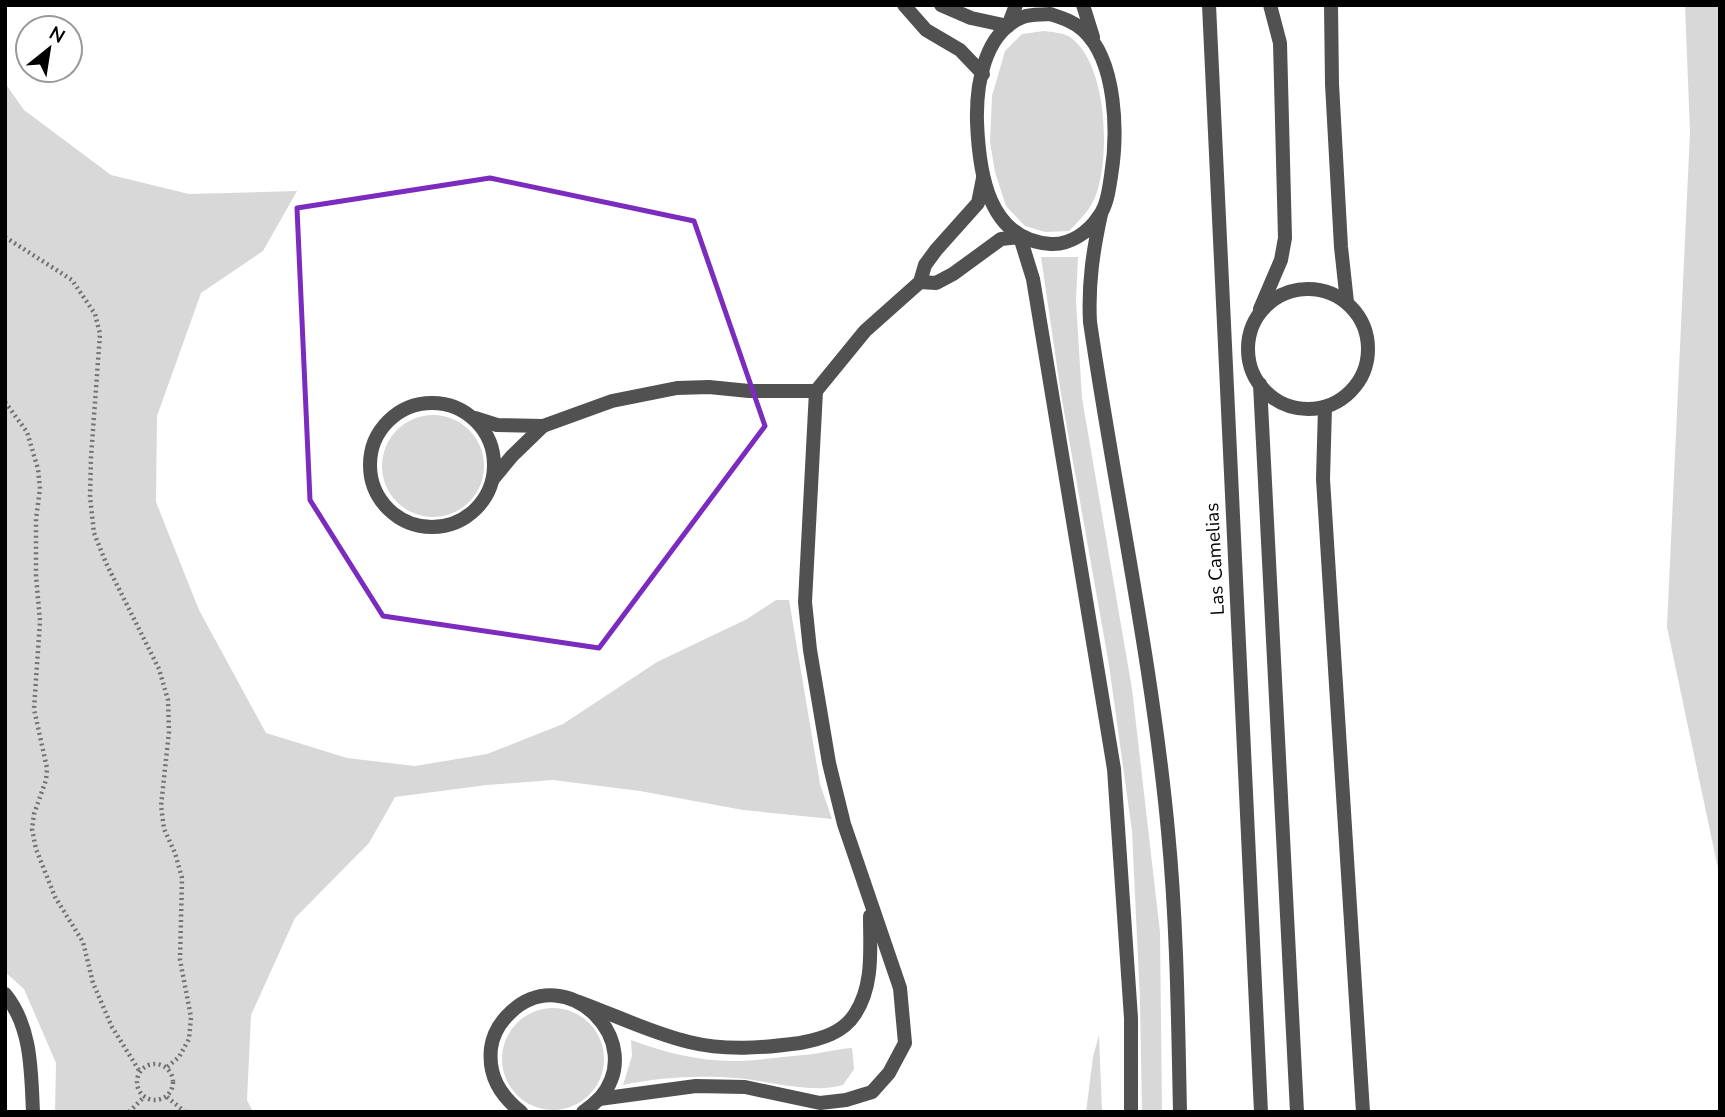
<svg xmlns="http://www.w3.org/2000/svg" width="1725" height="1117" viewBox="0 0 1725 1117" font-family="'Nunito Sans',sans-serif">
  <rect width="100%" height="100%" fill="#fff"/>
  <g fill="#d8d8d8">
    <polygon points="1685,5 1720,5 1720,878 1667,627 1690,132"/>
    <path d="M1044,31C1052,32 1064,33 1070,37C1107,63 1110,153 1097,192C1092,208 1081,219 1069,231L1045,232L1025,226L1006,206L995,172L990,142L992,96L1005,51L1022,34Z"/>
    <polygon points="5,83 24,110 111,175 189,194 297,191 263,251 201,293 157,416 156,502 199,610 266,733 347,758 415,766 487,754 563,724 657,662 747,619 776,600 789,600 820,784 832,819 743,810 640,791 553,780 487,785 395,797 369,843 295,918 251,1015 247,1100 253,1112 55,1112 56,1063 24,989 5,972"/>
    <polygon points="1041,257 1078,257 1076,301 1082,398 1132,689 1160,932 1162,1112 1142,1112 1140,1001 1132,831 1109,665 1061,394"/>
    <circle cx="433" cy="466" r="51"/>
    <circle cx="553" cy="1059" r="51"/>
    <polygon points="1099,1035 1102,1112 1086,1112 1093,1057"/>
    <path d="M631,1040C662,1052 699,1061 732,1061C756,1061 780,1057 803,1055C820,1054 835,1049 852,1048L854,1069L843,1085C809,1094 771,1081 736,1078C699,1075 659,1077 623,1085L632,1056Z"/>
  </g>
  <g fill="none" stroke-linecap="round" stroke-linejoin="round">
    <g stroke="#737373" stroke-width="4.5" stroke-dasharray="2 3.5" stroke-linecap="butt">
      <polyline points="5,237 72,280 95,314 100,334 91,457 90,497 94,533 106,563 159,669 168,700 169,732 161,806 164,829 175,853 182,878 180,960 191,1017 189,1039 179,1057 166,1068"/>
      <polyline points="5,402 27,432 38,469 40,489 36,519 36,576 40,621 34,709 47,768 46,780 34,814 32,829 36,849 55,897 83,942 93,983 112,1027 140,1072"/>
      <circle cx="155" cy="1082" r="18"/>
      <polyline points="167,1097 185,1112"/>
      <polyline points="129,1112 144,1097"/>
    </g>
    <g stroke="#515151" stroke-width="14">
      <polyline points="904,5 926,30 960,50 983,74"/>
      <polyline points="941,5 971,18 1008,26 1016,5"/>
      <polyline points="1083,5 1093,37"/>
      <polyline points="1209,5 1261,1112"/>
      <polyline points="1331,5 1332,84 1341,247 1347,302"/>
      <path d="M1050,14C1062,18 1073,21 1083,30C1117,61 1118,134 1111,176C1109,189 1107,206 1099,216C1089,232 1070,245 1051,244C988,240 979,173 977,122C976,85 984,32 1023,17C1031,14 1041,15 1050,14Z"/>
      <path d="M1101,214C1093,251 1088,284 1090,322C1115,492 1152,660 1168,831C1177,924 1178,1018 1180,1112"/>
      <polyline points="920,282 936,283 953,274 1001,239 1020,237 1033,279 1114,769 1131,1018 1131,1112"/>
      <circle cx="1308" cy="349" r="60"/>
      <polyline points="1260,309 1281,260 1285,238 1280,43 1270,5"/>
      <polyline points="1260,384 1297,1112"/>
      <circle cx="432" cy="465" r="62"/>
      <polyline points="1325,407 1323,479 1363,1112"/>
      <polyline points="475,418 497,425 543,426 512,456 493,479"/>
      <polyline points="543,426 612,401 677,388 709,387 749,391 816,391 865,331 920,282 925,265 936,250 978,203 983,178"/>
      <path d="M5,994C32,1027 31,1072 33,1112"/>
      <path d="M579,1002C615,1015 651,1033 689,1042C725,1051 763,1048 800,1043C821,1039 843,1033 855,1014C874,985 870,949 870,916"/>
      <polyline points="599,1099 696,1086 745,1087 820,1103 846,1100 872,1092 889,1073 905,1043 900,988 844,824 829,763 810,650 805,602 816,391"/>
      <path d="M521,1112C500,1095 488,1076 491,1048C493,1034 500,1022 511,1012C566,960 649,1041 600,1098C595,1103 589,1108 583,1112"/>
    </g>
  </g>
  <path fill="none" stroke="#7b2cbf" stroke-width="5" stroke-linejoin="round" d="M490,178L694,221L765,426L599,648L383,616L310,500L297,208Z"/>
  <g text-anchor="middle" dominant-baseline="central" stroke-width="5" stroke-linejoin="round" paint-order="stroke">
    <g font-size="19" fill="#000" stroke="#fff">
      <text transform="translate(1215 559) rotate(-93)">Las Camelias</text>
    </g>
  </g>
  <rect width="1725" height="1117" fill="none" stroke="#000000" stroke-width="14"/>
  <g transform="translate(49 49) rotate(30)"><circle r="33" fill="#ffffff" stroke="#999999" stroke-width="2"/>
  <path d="M0-5L12 26L0 18L-12 26Z" fill="#000000"/>
  <text y="-10" font-size="19" font-weight="bold" text-anchor="middle" fill="#000000">N</text>
  </g>
</svg>
